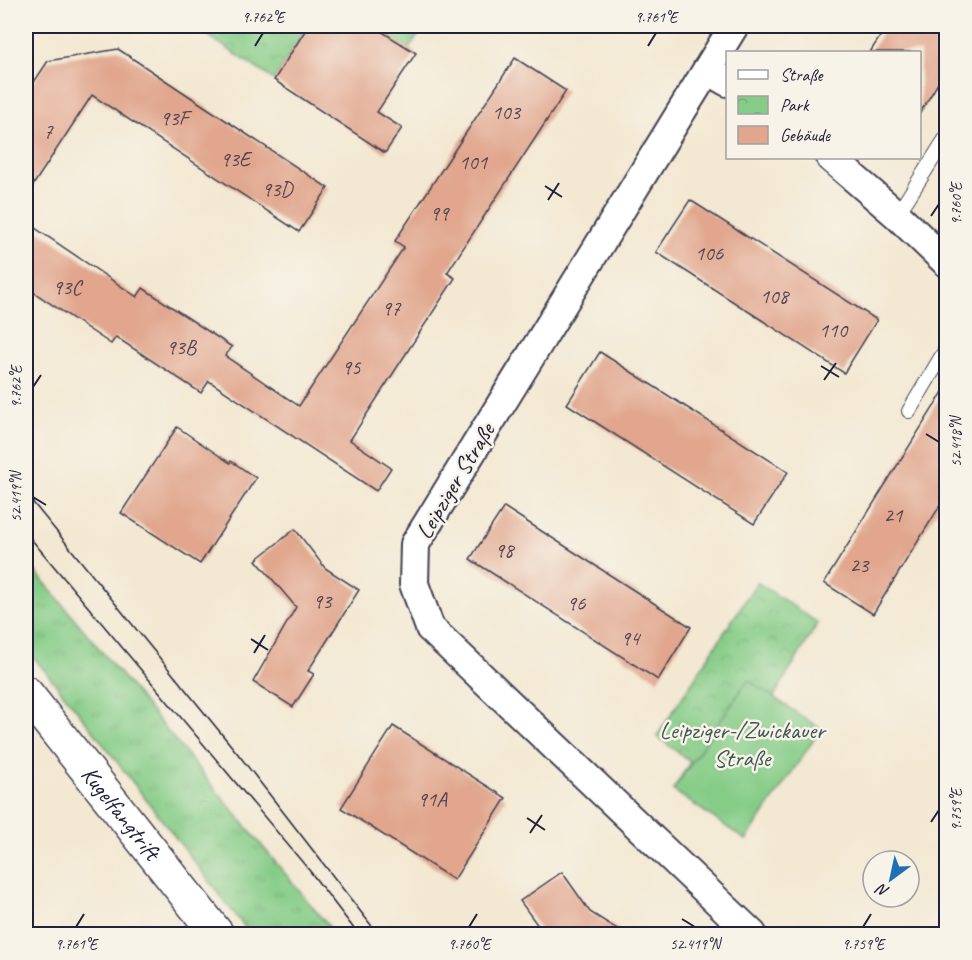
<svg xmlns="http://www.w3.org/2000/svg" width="972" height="960" viewBox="0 0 972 960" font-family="Caveat,sans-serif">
  <defs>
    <pattern id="grass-tufts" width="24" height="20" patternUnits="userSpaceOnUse" patternTransform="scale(1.5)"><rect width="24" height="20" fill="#85cc87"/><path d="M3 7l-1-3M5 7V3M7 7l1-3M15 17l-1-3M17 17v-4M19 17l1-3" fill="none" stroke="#73af75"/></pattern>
    <pattern id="park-crowns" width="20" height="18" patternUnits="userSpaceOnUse" patternTransform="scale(1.5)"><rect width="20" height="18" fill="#85cc87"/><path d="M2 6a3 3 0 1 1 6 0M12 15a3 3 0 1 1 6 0" fill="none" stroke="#73af75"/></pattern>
  </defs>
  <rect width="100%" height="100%" fill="#f7f3e8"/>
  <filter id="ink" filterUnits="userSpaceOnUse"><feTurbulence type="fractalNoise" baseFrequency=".0167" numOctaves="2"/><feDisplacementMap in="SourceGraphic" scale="12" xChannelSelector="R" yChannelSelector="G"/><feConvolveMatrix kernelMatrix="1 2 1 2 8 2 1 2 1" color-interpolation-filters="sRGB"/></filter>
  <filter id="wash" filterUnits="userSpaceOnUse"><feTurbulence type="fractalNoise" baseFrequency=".008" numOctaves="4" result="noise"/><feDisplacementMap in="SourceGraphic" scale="24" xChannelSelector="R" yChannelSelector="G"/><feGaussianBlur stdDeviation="1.35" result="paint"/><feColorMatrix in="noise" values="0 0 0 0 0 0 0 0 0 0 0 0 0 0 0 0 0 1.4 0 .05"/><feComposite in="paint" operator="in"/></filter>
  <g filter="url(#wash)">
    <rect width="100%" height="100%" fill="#f3e8d2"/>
    <polygon fill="url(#grass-tufts)" stroke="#547761" stroke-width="1.5" points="26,560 335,934 250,934 76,709 26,648"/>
    <g fill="url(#park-crowns)" stroke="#547761" stroke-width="1.5">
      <polygon points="194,26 307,26 274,80"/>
      <polygon points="373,26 424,26 409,49"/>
      <polygon points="757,582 818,623 773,698 746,840 673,790 690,762 657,736"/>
    </g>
    <polygon fill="#85cc87" stroke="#547761" stroke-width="1.5" points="748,680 821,729 746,840 673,790"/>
    <g id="blocks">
      <g fill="#e1a68d">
        <polygon points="308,26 373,26 416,53 377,112 402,128 385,153 274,80"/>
        <polygon points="887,26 946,26 946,70 920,113 920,52 870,52"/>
        <polygon points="118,49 328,188 299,232 92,95 26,196 26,94 48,61"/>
        <polygon points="515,58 566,91 447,273 455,278 350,440 391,468 376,491 209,381 201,393 116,337 111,344 26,287 26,222 137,297 143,288 232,347 225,356 299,406 404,247 395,241"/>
        <polygon points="690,200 877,320 844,373 656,252"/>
        <polygon points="600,352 788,472 754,524 567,404"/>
        <polygon points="946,387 946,496 873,614 824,583"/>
        <polygon points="177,427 230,463 231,461 256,478 200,564 121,513"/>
        <polygon points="504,507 691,627 658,680 470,559"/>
        <polygon points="295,529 325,568 359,590 308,671 314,674 293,707 253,682 296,607 256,560"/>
        <polygon points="393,726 506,798 454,880 341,808"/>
        <polygon points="562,872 590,912 625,934 544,934 520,901"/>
      </g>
    </g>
  </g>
  <g filter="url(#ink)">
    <use href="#blocks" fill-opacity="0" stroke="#414052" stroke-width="1.5"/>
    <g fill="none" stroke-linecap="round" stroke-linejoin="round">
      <g stroke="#414052" stroke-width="16">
        <g id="service">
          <polyline points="897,215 946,138"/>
          <polyline points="909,411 946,349"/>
        </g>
      </g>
      <g stroke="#414052" stroke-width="32">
        <g id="minor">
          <polyline points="734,26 415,544 414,584 430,628 752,934"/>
          <polyline points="707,70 728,82"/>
          <polyline points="831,158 897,215 946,262"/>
        </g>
      </g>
      <g stroke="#414052" stroke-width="36">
        <g id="tertiary">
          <path id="s1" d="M26,693L217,934"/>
        </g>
      </g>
      <use href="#service" stroke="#fff" stroke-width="14"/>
      <use href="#minor" stroke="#fff" stroke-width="28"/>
      <use href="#tertiary" stroke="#fff" stroke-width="33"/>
      <g stroke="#22223b" stroke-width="1.5">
        <polyline points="26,494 238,754 378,934"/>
        <polyline points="26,533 309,870 358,934"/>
      </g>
    </g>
  </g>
  <path fill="none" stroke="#22223b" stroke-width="2" d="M255,46L263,33M648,46L656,33M545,186L562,197M548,200L559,183M931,216L939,204M821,366L839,377M824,380L836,363M33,387L41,375M926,434L939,442M33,497L46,505M251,639L268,650M254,653L265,635M527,818L545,830M931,822L939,810M530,833L542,815M682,919L695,927M76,927L84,914M469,927L477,914M863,927L871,914"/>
  <g text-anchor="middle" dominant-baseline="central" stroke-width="5" stroke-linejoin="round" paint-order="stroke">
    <g font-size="21" fill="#524350">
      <text x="506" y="112">103</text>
      <text x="174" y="118">93F</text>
      <text x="48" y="131">7</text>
      <text x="235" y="159">93E</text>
      <text x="473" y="162">101</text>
      <text x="277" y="189">93D</text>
      <text x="439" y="213">99</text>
      <text x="709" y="253">106</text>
      <text x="67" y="287">93C</text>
      <text x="774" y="296">108</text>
      <text x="391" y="308">97</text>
      <text x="833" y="330">110</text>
      <text x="181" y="347">93B</text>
      <text x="351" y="367">95</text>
      <text x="893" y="515">21</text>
      <text x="504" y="550">98</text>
      <text x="859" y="565">23</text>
      <text x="322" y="601">93</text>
      <text x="576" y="603">96</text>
      <text x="630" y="638">94</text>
      <text x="432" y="799">91A</text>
    </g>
    <g font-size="24" fill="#22223b" stroke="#f7f3e8">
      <text transform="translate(455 481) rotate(-59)">Leipziger Straße</text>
      <text stroke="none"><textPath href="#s1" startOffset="153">Kugelfangtrift</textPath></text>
    </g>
    <g font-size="24" fill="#405552" stroke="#f7f3e8">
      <text x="742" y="730">Leipziger-/Zwickauer<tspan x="742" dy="28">Straße</tspan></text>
    </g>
  </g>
  <rect width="972" height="960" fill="none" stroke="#f7f3e8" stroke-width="66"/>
  <rect x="726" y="51" width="195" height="108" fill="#f7f3e8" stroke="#a29fa3" stroke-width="1.5"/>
  <rect x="738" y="70" width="30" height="9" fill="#ffffff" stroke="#a29fa3" stroke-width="1.5"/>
  <text x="780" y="81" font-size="18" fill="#22223b">Straße</text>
  <rect x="738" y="96" width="30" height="18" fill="url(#park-crowns)" stroke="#a29fa3" stroke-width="1.5"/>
  <text x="780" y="111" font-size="18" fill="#22223b">Park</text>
  <rect x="738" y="126" width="30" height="18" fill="#e1a68d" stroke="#a29fa3" stroke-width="1.5"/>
  <text x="780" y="141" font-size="18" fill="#22223b">Gebäude</text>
  <g transform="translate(891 879) rotate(213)"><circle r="28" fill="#f7f3e8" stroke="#a29fa3" stroke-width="1.5"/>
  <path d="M0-4.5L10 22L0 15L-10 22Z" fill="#1f6fb2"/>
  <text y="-9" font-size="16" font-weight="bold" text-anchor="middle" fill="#22223b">N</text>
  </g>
  <rect x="33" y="33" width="906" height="894" fill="none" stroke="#22223b" stroke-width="2"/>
  <g font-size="15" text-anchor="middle" fill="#22223b">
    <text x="263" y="22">9.762°E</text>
    <text x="656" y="22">9.761°E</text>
    <text transform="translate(956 204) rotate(-90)" y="5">9.760°E</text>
    <text transform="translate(16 387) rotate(-90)" y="5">9.762°E</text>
    <text transform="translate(956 442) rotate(-90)" y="5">52.418°N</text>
    <text transform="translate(16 497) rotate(-90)" y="5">52.419°N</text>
    <text transform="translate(956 810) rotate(-90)" y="5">9.759°E</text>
    <text x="76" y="949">9.761°E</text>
    <text x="469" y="949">9.760°E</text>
    <text x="695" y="949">52.419°N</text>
    <text x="863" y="949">9.759°E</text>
  </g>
</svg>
